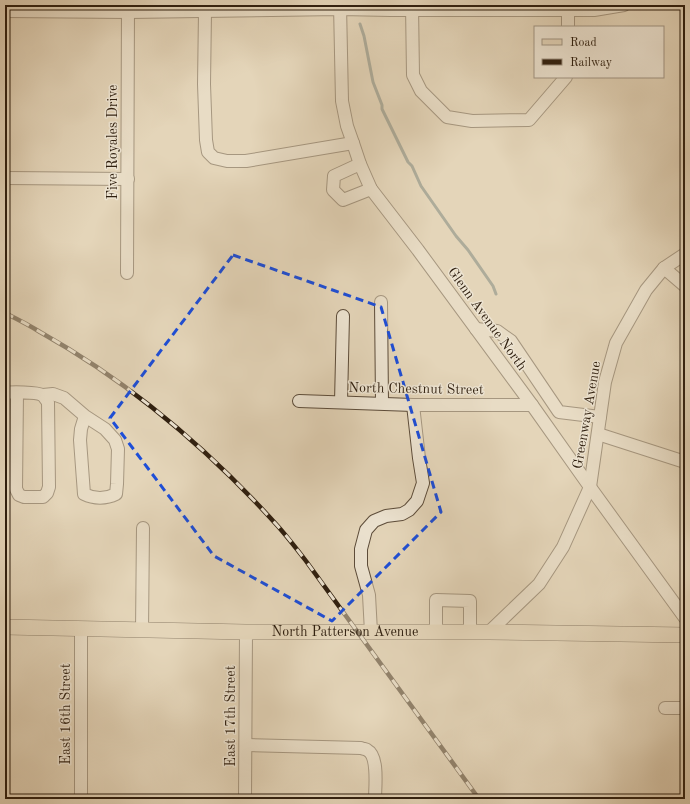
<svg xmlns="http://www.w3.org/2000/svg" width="690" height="804" viewBox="0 0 690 804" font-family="'Old Standard TT',serif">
  <rect width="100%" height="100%" fill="#e4d5b9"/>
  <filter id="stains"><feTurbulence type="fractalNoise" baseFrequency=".005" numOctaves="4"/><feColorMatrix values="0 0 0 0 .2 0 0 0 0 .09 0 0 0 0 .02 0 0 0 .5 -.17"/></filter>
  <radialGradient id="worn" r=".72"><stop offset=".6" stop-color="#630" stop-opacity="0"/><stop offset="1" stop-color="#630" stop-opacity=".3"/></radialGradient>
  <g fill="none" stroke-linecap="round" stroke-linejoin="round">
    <polyline stroke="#6d7a74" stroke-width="3" points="360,24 364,36 373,82 382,105 382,109 408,162 412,166 421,186 456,236 468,250 493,286 496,294"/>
    <g stroke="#5c4c3a" stroke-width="14">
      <g id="minor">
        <polyline points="340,5 342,101 347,126 353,143 360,164 371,189 418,250 532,405 590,487 685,618"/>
        <polyline points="412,5 413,75 421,91 447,117 472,121 529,120 566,77"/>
        <polyline points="5,11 129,12 340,9 391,10 594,10 624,5"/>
        <polyline points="205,11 204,84 206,140 208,152 214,158 227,161 246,161 353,143"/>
        <polyline points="568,27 568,10"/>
        <polyline points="360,164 334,176 333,190 343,200 371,189"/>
        <polyline points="5,178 128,179"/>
        <polyline points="664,268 685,286"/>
        <polyline points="127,273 128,5"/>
        <polyline points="381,302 382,403"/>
        <polyline points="476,329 497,331 511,341 559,412 600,417"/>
        <path d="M5,393C11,392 37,392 42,395C44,396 46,400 48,402L49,487L47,493L43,497H24L19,495L16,489L17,393"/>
        <path d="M43,395L53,394L64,398L85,416L81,429L80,440L84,494C94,499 106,499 116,494L117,484L118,449L115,440L105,429L85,416"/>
        <polyline points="299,401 413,405 532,405"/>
        <polyline points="341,402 343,316"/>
        <polyline points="598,434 685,462"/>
        <polyline points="142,630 143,528"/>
        <polyline points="371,632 369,595 361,566 361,549 366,530 374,521 386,516 402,514 409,510 417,501 423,483 419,458 413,405"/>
        <polyline points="436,632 436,600 470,601 470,632"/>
        <polyline points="489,632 539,584 563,547 590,487 605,382 616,343 646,290 664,268 685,254"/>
        <polyline points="665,708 685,708"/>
        <path d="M246,745L361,748C363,749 366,749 367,750C379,756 375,787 375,799"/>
        <polyline points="81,799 81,628"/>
        <polyline points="245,799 246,632"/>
      </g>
    </g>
    <g stroke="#2f1f0f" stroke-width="16">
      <g id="major">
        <path id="s1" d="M5,627L246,632H489L685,635"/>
      </g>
    </g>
    <use href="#minor" stroke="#ede4d2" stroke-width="12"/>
    <use href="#major" stroke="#e4d5b9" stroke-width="15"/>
    <g stroke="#2f1f0f" stroke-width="4.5">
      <path id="rail" d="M5,313C17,319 29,325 40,332C129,382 207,448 275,523C286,535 296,548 306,561L479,799"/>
    </g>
    <use href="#rail" stroke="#ede4d2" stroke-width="3" stroke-dasharray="9" stroke-linecap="butt"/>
  </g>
  <path d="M0 0H690V804H0ZM233,255L381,307L441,512L332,621L214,556L110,418Z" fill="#e4d5b9" fill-opacity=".55" fill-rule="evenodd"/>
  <path fill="none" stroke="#1d4ed8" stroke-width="3" stroke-dasharray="8 5" stroke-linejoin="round" d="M233,255L381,307L441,512L332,621L214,556L110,418Z"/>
  <g text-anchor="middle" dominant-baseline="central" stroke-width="3" stroke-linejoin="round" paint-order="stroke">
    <g font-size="14" fill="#2f1f0f" stroke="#ede4d2">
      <text transform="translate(113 142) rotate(-90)">Five Royales Drive</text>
      <text transform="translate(487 319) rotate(54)">Glenn Avenue North</text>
      <text transform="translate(416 389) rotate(1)">North Chestnut Street</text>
      <text transform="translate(587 415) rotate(-80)">Greenway Avenue</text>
      <text stroke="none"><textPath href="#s1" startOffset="340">North Patterson Avenue</textPath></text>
      <text transform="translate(66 714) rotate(-90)">East 16th Street</text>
      <text transform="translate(231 716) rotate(-90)">East 17th Street</text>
    </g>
  </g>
  <rect width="690" height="804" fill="none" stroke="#e4d5b9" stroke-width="20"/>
  <rect x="6" y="6" width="678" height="792" fill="none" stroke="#2f1f0f" stroke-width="2"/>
  <rect x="10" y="10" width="670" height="784" fill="none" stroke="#2f1f0f"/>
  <rect x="534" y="26" width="130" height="52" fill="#ede4d2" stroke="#a19584"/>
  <rect x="542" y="39" width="20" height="6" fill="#e4d5b9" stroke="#a19584"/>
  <text x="570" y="46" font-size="12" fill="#2f1f0f">Road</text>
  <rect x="542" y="59" width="20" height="6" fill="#2f1f0f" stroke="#a19584"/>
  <text x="570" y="66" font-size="12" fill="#2f1f0f">Railway</text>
  <rect width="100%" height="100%" filter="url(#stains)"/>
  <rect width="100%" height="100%" fill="url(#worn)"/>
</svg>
